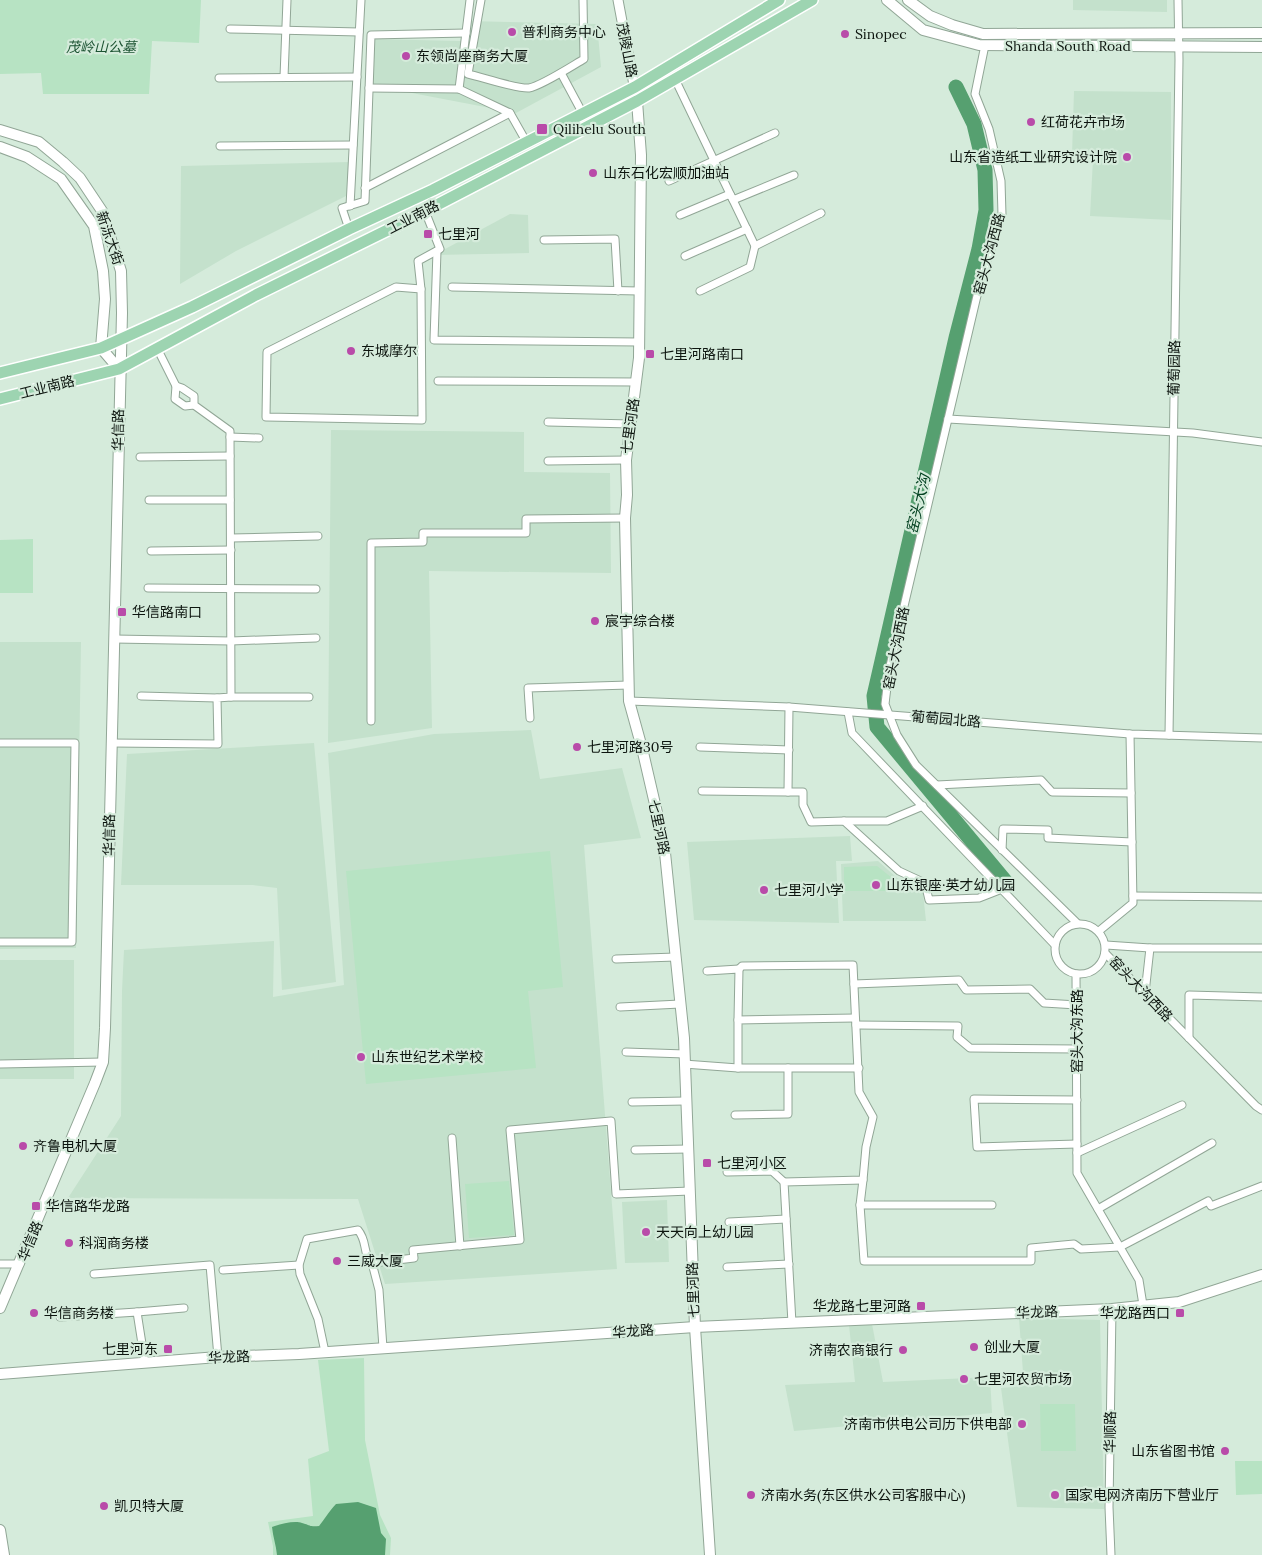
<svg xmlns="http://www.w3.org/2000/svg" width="1262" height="1555" viewBox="0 0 1262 1555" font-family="Lora,'Noto Sans SC',serif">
  <rect width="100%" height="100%" fill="#d5ebdb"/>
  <g fill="#c4e1cc">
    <polygon points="1073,0 1167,0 1167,12 1073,10"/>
    <polygon points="466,21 597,24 601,67 516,113 370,85 369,39 462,41"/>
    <polygon points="1074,91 1171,92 1171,220 1090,216 1093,159 1072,155"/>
    <polygon points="351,162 348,195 236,251 180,284 181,166"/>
    <polygon points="510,214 528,215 529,253 434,255"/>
    <polygon points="331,430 524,432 524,472 610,473 611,573 429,571 432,728 328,743"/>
    <polygon points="0,642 81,642 76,948 0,949"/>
    <polygon points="531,730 540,779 622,768 641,838 584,845 617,1269 385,1284 358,1199 68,1198 121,1116 122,991 124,950 274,941 273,997 344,985 328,753 434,734"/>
    <polygon points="314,743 336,982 282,990 277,888 253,885 121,885 127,754"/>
    <polygon points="850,836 852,861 836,861 839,923 694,920 687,842"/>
    <polygon points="878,861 897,878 923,893 926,921 843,921 841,864"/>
    <rect x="0" y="960" width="74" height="119"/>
    <polygon points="667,1200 669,1262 625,1263 622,1202"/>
    <polygon points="1019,1318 1100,1320 1104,1509 1017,1507 1001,1388 1024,1386"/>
    <polygon points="872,1324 883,1382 990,1377 992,1413 794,1431 785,1385 855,1382 849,1325"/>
  </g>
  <g fill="#b7e3c3">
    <polygon points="0,0 201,0 199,43 152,41 149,94 43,94 41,73 0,74"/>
    <polygon points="33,539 33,593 0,593 0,540"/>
    <polygon points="550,851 563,987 528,991 536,1068 366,1084 346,871"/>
    <polygon points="877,866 892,878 892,891 844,891 844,867"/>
    <polygon points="509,1181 514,1235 469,1238 465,1184"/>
    <polygon points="364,1358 365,1440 380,1515 391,1538 390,1555 273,1555 273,1546 268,1522 313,1516 308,1459 329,1451 318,1360"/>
    <polygon points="1040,1404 1075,1404 1076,1451 1041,1451"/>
    <polygon points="1235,1461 1262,1461 1262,1494 1236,1495"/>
  </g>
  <path fill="#56a070" d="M358,1502L376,1508L381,1533L386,1539L385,1555H277C276,1545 273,1537 272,1527C280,1524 295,1520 302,1523C310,1525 309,1527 319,1526C325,1519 329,1511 336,1504Z"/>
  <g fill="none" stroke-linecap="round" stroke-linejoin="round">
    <polyline stroke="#56a070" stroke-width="15" points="956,87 974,124 985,170 986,210 979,249 956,338 874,696 877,727 1006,882"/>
    <g stroke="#91a696" stroke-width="9">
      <g id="minor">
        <path d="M481,0L468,74C482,77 516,89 529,88C541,86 572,66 584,59L583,0"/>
        <polyline points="230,29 359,32"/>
        <polyline points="985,45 975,94 989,129 1001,181 1002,215 980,283 889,670 885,704 897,735 916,765 1077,923"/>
        <polyline points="561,73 583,114"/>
        <polyline points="284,77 287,0"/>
        <polyline points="219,78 357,77"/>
        <polyline points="675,79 755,246 750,267 700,291"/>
        <polyline points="369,88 459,89 510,113 527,143"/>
        <polyline points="459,89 470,0"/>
        <polyline points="220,146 353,145"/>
        <polyline points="669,181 775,133"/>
        <polyline points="365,188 510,113"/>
        <polyline points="350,206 361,0"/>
        <polyline points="680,215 730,194 733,200 794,175"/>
        <polyline points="349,229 342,208 365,201 371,35 466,33"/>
        <polyline points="544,240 615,239 618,291"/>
        <polyline points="755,246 821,213"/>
        <polyline points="437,251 434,340 639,342"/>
        <polyline points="685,256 747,229"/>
        <polygon points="396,287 421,289 422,420 266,417 267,352"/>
        <polyline points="452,287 639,291"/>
        <polyline points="421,289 418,261 440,249 425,211"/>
        <polyline points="438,381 636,382"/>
        <polyline points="176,386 175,399 185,406 194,405"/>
        <polyline points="948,419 1193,433 1262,442"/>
        <polyline points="548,422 631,424"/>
        <polyline points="230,437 259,438"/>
        <polyline points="140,457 230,456"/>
        <polyline points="548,461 626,460"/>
        <polyline points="149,500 230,500"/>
        <polyline points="231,538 318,536"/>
        <polyline points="151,551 231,550"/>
        <polyline points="148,588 316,589"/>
        <polyline points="114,639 231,641 316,638"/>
        <polyline points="141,696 217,698"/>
        <polyline points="231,697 309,697"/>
        <polyline points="629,701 789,707 1130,734 1262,738"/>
        <polyline points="789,707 788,792 803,792 803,805 811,822 844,821 899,871 925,883 929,900 979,898 1002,889"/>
        <polyline points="848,712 852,733 1055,945"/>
        <polyline points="530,718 528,688 629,685"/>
        <polyline points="371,721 371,543 423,542 423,533 526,533 526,519 625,518"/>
        <polyline points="1169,735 1179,60 1178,0"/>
        <polyline points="0,743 75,743 72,942 0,942"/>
        <polyline points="111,743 218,744 217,698 231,697 230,431 194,405 194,396 182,388 176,386 157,348"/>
        <polyline points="700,747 789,750"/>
        <polyline points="937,785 1041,780 1052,792 1131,793"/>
        <polyline points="702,791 788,792"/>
        <polyline points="844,821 887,821 923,806"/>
        <polyline points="1002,850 1003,829 1048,830 1048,838 1132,842"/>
        <polyline points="1133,896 1262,897"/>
        <circle cx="1080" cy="949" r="25"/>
        <polyline points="1099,931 1133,903 1130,734"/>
        <polyline points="1106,945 1150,948"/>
        <polyline points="1105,953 1256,1106 1262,1110"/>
        <polyline points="616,959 676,957"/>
        <polyline points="739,969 742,966 853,965 859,1092 873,1117 866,1147 863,1180 784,1182 792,1323"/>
        <polyline points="707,971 739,969 738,1020"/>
        <polyline points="1076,974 1077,1173 1139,1280 1143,1305"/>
        <polyline points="854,984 959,980 966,990 1030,989 1044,1003 1077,1005"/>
        <polyline points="1145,993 1150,948 1262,948"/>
        <polyline points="620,1007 680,1004"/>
        <polyline points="856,1025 958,1026 957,1037 970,1048 1077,1049"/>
        <polyline points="1189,1038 1189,995 1262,997"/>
        <polyline points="626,1052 685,1054"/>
        <polyline points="0,1064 103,1062"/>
        <polyline points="684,1064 738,1068 859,1068"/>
        <polyline points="738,1068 738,1020 855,1018"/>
        <polyline points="1077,1100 974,1099 977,1147 1077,1144"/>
        <polyline points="632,1102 685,1101"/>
        <polyline points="735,1115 788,1114 788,1068"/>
        <polyline points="452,1138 460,1246"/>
        <polyline points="635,1150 688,1149"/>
        <polyline points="1077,1153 1182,1105"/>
        <polyline points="727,1172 772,1171 784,1182"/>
        <polyline points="863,1180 860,1205 864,1261 1031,1261 1031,1248 1074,1244 1081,1249 1120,1247 1208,1201 1211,1206 1262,1186"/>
        <polyline points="860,1205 992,1205"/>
        <polyline points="1098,1209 1212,1143"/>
        <polyline points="729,1222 786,1219"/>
        <polyline points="372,1263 379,1290 383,1348"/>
        <polyline points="0,1264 20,1264"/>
        <polyline points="727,1267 789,1264"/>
        <polyline points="223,1270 299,1265"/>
        <polyline points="94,1274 210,1265 218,1357"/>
        <polyline points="137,1312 184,1308"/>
        <polyline points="60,1317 137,1312 145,1363"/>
        <path d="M325,1352L318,1319L300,1274L299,1265L307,1239L358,1230C368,1242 362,1253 372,1263L414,1258L413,1250L520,1240L510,1130L611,1121L616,1194L690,1191"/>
        <polyline points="1111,1555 1109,1507 1112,1309"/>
      </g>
    </g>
    <g stroke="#91a696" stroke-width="11">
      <polyline id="tertiary" points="618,0 637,101"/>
    </g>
    <g stroke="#91a696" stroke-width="12">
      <g id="secondary">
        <polyline points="887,0 923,30 979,45 1262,47"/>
        <polyline points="908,0 930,16 952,25 983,34 1262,33"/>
        <polyline points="637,101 641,155 639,358 626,460 627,495 625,518 629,701 642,748 664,843 684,1038 695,1327 710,1555"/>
        <polyline points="0,130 39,142 63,162 80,178 102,211 121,271 122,313 105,1028 103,1062 95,1083 0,1308"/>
        <polyline points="0,147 27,157 61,179 94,226 103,271 105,299 101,348 119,369"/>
        <polyline points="0,1374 218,1357 299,1354 695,1327 1112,1309 1179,1302 1262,1275"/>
        <polyline points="0,1530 4,1555"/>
      </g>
    </g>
    <g stroke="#fff" stroke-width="14">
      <g id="primary">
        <polyline points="0,373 101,348 192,307 349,229 433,190 635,87 779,0"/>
        <polyline points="0,399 119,369 256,295 410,219 637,101 812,0"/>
      </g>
    </g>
    <use href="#minor" stroke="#fff" stroke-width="7"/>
    <use href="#tertiary" stroke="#fff" stroke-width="9"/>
    <use href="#secondary" stroke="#fff" stroke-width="10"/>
    <use href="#primary" stroke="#9dd4b1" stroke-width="11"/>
  </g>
  <g fill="#b94ba9" stroke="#d5ebdb" stroke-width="2">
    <circle cx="512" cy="32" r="5"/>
    <circle cx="845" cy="34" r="5"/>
    <circle cx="406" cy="56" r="5"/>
    <circle cx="1031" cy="122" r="5"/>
    <rect x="536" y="123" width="12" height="12" rx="2.5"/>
    <circle cx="1127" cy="157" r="5"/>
    <circle cx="593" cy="173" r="5"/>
    <rect x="423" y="229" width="10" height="10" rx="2.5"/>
    <circle cx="351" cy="351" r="5"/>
    <rect x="645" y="349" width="10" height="10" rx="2.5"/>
    <rect x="117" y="607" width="10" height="10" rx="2.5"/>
    <circle cx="595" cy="621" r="5"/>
    <circle cx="577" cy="747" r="5"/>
    <circle cx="876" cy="885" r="5"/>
    <circle cx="764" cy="890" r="5"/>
    <circle cx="361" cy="1057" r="5"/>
    <circle cx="23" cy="1146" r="5"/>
    <rect x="702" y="1158" width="10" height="10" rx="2.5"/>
    <rect x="31" y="1201" width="10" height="10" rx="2.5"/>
    <circle cx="646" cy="1232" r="5"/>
    <circle cx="69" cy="1243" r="5"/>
    <circle cx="337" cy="1261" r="5"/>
    <rect x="916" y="1301" width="10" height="10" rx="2.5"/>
    <circle cx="34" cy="1313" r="5"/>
    <rect x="1175" y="1308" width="10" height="10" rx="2.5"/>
    <circle cx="974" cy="1347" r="5"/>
    <rect x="163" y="1344" width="10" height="10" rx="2.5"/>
    <circle cx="903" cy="1350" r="5"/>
    <circle cx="964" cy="1379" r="5"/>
    <circle cx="1022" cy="1424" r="5"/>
    <circle cx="1225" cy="1451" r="5"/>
    <circle cx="751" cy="1495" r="5"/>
    <circle cx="1055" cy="1495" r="5"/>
    <circle cx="104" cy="1506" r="5"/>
  </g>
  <g text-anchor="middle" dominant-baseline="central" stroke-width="4.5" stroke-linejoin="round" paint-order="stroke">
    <g font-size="14" fill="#0d150f" stroke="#d5ebdb" text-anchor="start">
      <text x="522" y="32">普利商务中心</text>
      <text x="855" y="34">Sinopec</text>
      <text x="416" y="56">东领尚座商务大厦</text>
      <text x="1041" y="122">红荷花卉市场</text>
      <text x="553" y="129">Qilihelu South</text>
      <text x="1117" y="157" text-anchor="end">山东省造纸工业研究设计院</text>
      <text x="603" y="173">山东石化宏顺加油站</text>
      <text x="438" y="234">七里河</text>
      <text x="361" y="351">东城摩尔</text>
      <text x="660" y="354">七里河路南口</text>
      <text x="132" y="612">华信路南口</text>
      <text x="605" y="621">宸宇综合楼</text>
      <text x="587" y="747">七里河路30号</text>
      <text x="886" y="885">山东银座·英才幼儿园</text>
      <text x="774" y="890">七里河小学</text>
      <text x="371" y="1057">山东世纪艺术学校</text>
      <text x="33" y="1146">齐鲁电机大厦</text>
      <text x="717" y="1163">七里河小区</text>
      <text x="46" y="1206">华信路华龙路</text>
      <text x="656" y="1232">天天向上幼儿园</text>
      <text x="79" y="1243">科润商务楼</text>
      <text x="347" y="1261">三威大厦</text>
      <text x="911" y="1306" text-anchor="end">华龙路七里河路</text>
      <text x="44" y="1313">华信商务楼</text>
      <text x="1170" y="1313" text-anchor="end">华龙路西口</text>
      <text x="984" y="1347">创业大厦</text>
      <text x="158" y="1349" text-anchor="end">七里河东</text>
      <text x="893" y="1350" text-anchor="end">济南农商银行</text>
      <text x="974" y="1379">七里河农贸市场</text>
      <text x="1012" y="1424" text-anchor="end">济南市供电公司历下供电部</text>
      <text x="1215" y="1451" text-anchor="end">山东省图书馆</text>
      <text x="761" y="1495">济南水务(东区供水公司客服中心)</text>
      <text x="1065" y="1495">国家电网济南历下营业厅</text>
      <text x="114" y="1506">凯贝特大厦</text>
    </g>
    <g font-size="14" fill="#0d150f" stroke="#d5ebdb">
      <text x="1068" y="46">Shanda South Road</text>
      <text transform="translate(627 50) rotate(79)">茂陵山路</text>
      <text transform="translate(413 217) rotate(-27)">工业南路</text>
      <text transform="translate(110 238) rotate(71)">新泺大街</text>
      <text transform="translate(989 254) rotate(-75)">窑头大沟西路</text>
      <text transform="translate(1174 368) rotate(-89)">葡萄园路</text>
      <text transform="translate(47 387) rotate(-14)">工业南路</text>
      <text transform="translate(630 426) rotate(-82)">七里河路</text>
      <text transform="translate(118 430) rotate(-89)">华信路</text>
      <text transform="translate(896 648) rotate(-79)">窑头大沟西路</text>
      <text transform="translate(946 719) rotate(5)">葡萄园北路</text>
      <text transform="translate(659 827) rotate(78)">七里河路</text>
      <text transform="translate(109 835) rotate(-89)">华信路</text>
      <text transform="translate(1141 989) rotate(46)">窑头大沟西路</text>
      <text transform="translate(1077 1031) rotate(-90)">窑头大沟东路</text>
      <text transform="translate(30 1241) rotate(-67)">华信路</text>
      <text transform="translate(693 1290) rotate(-92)">七里河路</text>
      <text transform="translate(1037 1312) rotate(-2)">华龙路</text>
      <text transform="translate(633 1331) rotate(-4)">华龙路</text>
      <text transform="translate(229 1357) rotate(-3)">华龙路</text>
      <text transform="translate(1110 1432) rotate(-89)">华顺路</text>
    </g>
    <g font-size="14" font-style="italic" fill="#1d5433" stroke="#d5ebdb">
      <text x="101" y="47">茂岭山公墓</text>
    </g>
    <g font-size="15" font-style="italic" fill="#013f1f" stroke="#d5ebdb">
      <text transform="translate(918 504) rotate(-77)">窑头大沟</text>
    </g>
  </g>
</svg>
